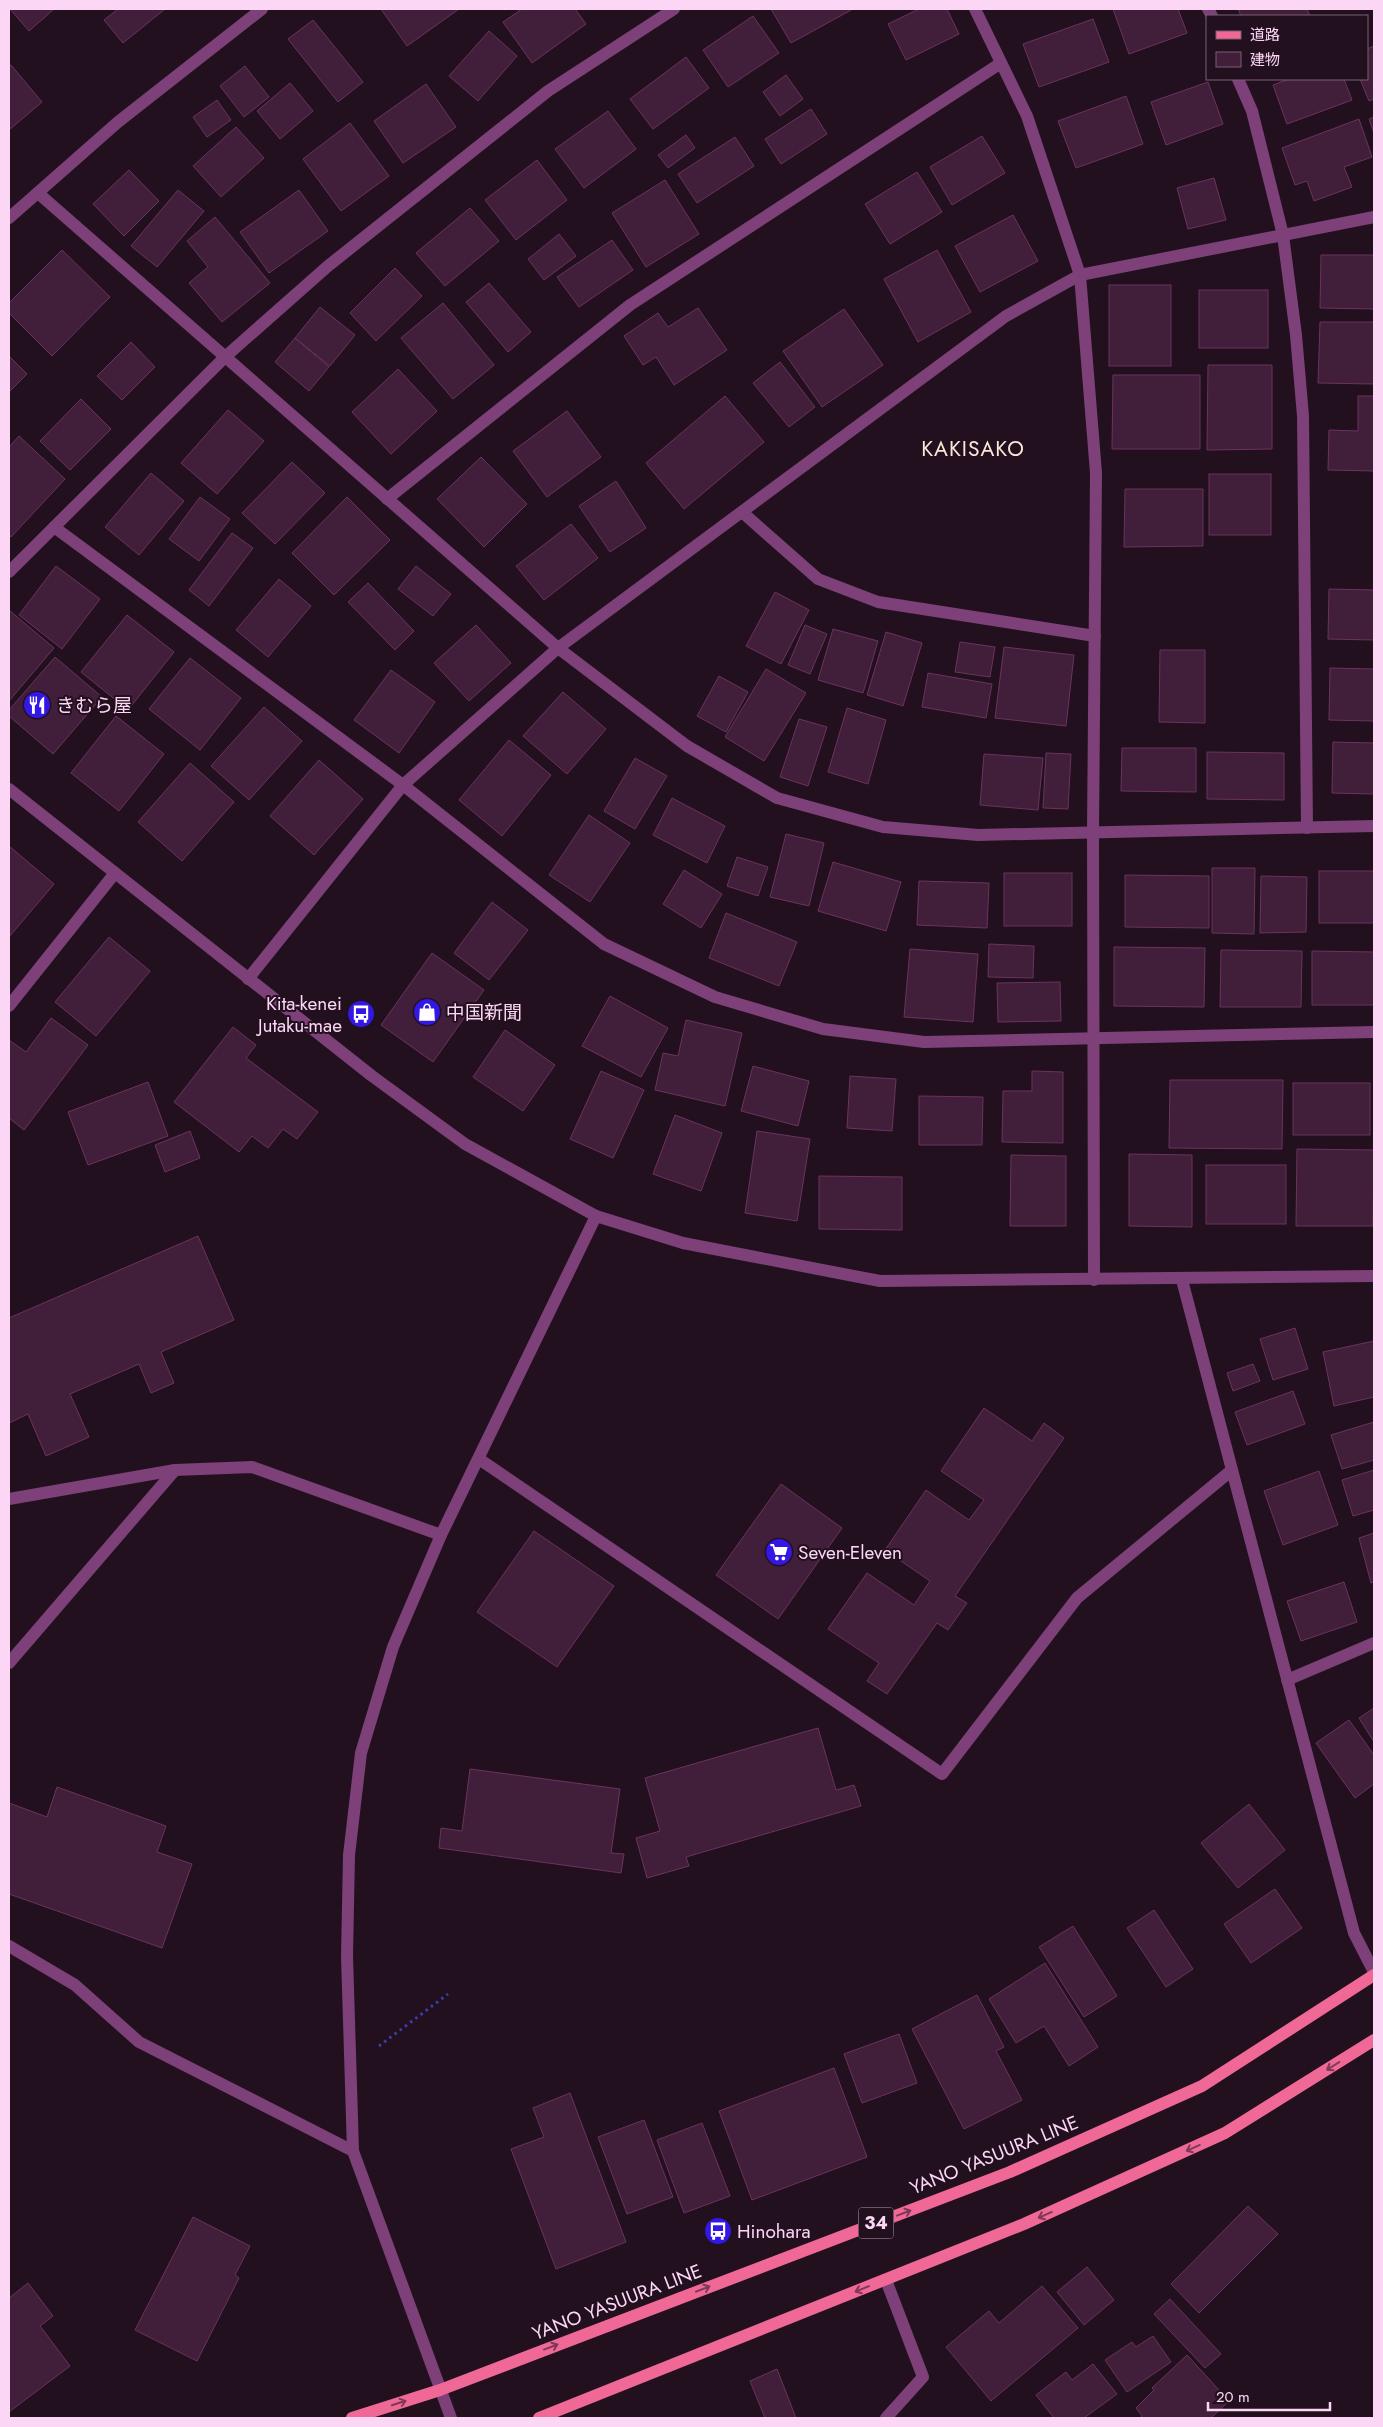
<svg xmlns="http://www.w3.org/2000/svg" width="1383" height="2427" viewBox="0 0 1383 2427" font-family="Jost,'Noto Sans JP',sans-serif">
  <rect width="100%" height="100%" fill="#22101f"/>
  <g fill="#411e39" stroke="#6b335e">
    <polygon points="10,9 54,9 29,31"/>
    <polygon points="118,9 165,9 123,43 104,20"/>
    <polygon points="381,9 459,9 407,46"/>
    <polygon points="522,9 575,9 586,24 532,63 503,22"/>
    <polygon points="771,9 853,9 791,43"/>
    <polygon points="919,9 947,9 959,34 906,60 888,24"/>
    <polygon points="1113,9 1178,9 1187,33 1129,54"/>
    <polygon points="1238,9 1307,9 1310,16 1241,16"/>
    <polygon points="753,16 779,53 728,87 703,50"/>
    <polygon points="1093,19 1109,62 1039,87 1023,44"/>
    <polygon points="313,20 363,82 338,102 288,39"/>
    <polygon points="489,31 517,56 478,101 449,76"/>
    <polygon points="1374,46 1374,99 1369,101 1360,79 1367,79 1367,49"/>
    <polygon points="686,57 709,88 653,129 630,99"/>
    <polygon points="11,65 42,102 9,130 9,66"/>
    <polygon points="245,66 269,97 244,117 220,86"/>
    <polygon points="786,75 803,99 780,116 763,92"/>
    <polygon points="1289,79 1344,79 1352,100 1287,124 1273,85"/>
    <polygon points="1208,82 1223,124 1166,145 1151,102"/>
    <polygon points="290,83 313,111 280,139 257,111"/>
    <polygon points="426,84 456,127 403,163 374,121"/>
    <polygon points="1126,96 1143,144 1076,168 1058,121"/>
    <polygon points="217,100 231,120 207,137 193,117"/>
    <polygon points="811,109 827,134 781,164 765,139"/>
    <polygon points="608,111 636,149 584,188 555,149"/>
    <polygon points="1374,117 1374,133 1369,119"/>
    <polygon points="1359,119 1372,157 1344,167 1352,187 1314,201 1307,181 1295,185 1282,148"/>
    <polygon points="350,123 389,176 341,211 303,159"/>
    <polygon points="236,127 264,158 221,197 193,166"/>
    <polygon points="686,135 695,148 668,168 658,155"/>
    <polygon points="982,136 1005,173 952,205 930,167"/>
    <polygon points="735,137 754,166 697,203 678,174"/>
    <polygon points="537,160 567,200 516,240 485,200"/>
    <polygon points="129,170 159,201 124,236 93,204"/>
    <polygon points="917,172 942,212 890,244 865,204"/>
    <polygon points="1214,178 1226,220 1188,229 1177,188"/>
    <polygon points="665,180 699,234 646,267 612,213"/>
    <polygon points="178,190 204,211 157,267 131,246"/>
    <polygon points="299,190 328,231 269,273 240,232"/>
    <polygon points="470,208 499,241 445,286 416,253"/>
    <polygon points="1013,215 1038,261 980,292 955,246"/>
    <polygon points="215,217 270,283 222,322 189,283 208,267 187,241"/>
    <polygon points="559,234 576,256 544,280 528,259"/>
    <polygon points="612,240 633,270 579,307 557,277"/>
    <polygon points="62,250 110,297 52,356 9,313 9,303"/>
    <polygon points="937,250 971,312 918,342 884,279"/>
    <polygon points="1321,255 1374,255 1374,309 1320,308"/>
    <polygon points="395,268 422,296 376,341 350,313"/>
    <polygon points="489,283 531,332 508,352 466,302"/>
    <rect x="1109" y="285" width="62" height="81"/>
    <rect x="1199" y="290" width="69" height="58"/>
    <polygon points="443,303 494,365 453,399 401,338"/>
    <polygon points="320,307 355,335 330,366 295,338"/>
    <polygon points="698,308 727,350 674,385 656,357 643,365 624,336 658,313 668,327"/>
    <polygon points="844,309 883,365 822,407 783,351"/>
    <polygon points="1320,322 1374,322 1374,384 1318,383"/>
    <polygon points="295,338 329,367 309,391 275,362"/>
    <polygon points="131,342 155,367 122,400 97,376"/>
    <polygon points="9,356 27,374 9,392"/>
    <polygon points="780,362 815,407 789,427 753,383"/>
    <polygon points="1208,365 1272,365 1272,449 1207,450"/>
    <polygon points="398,369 437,411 391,454 352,412"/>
    <polygon points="1113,375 1200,375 1200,449 1112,449"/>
    <polygon points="725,396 764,442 684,509 646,463"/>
    <polygon points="1358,396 1374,396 1374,471 1328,470 1329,430 1358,431"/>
    <polygon points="81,399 111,429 70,470 40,441"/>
    <polygon points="228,410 264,441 217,494 181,463"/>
    <polygon points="567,411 601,457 547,497 513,451"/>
    <polygon points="19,436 65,479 11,537 9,534 9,447"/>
    <polygon points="481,457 527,504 484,547 437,499"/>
    <polygon points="292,462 325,493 275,544 242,513"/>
    <polygon points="151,473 184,501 139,555 105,527"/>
    <rect x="1209" y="474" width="62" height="61"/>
    <polygon points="616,481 646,528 610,552 579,506"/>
    <polygon points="1125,489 1203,489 1203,546 1124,547"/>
    <polygon points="200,497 230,519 199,561 169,539"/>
    <polygon points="347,497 390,540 334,595 292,553"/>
    <polygon points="571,524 598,558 544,600 516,566"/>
    <polygon points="232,533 253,548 209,606 189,590"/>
    <polygon points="56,566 100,599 62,649 19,615"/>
    <polygon points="416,566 451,594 433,616 398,589"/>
    <polygon points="279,579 311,606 268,657 236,630"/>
    <polygon points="368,583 414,631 395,650 348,602"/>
    <polygon points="1329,589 1374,590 1374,640 1328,639"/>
    <polygon points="775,592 809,610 781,664 746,646"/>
    <polygon points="9,610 54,648 9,701"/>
    <polygon points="127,615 174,652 128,710 81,672"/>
    <polygon points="476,625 511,663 469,701 434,663"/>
    <polygon points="805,625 827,634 810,674 788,665"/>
    <polygon points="833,629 878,641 863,693 818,680"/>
    <polygon points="886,632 922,643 903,706 867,695"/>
    <polygon points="960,642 995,647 990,677 955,672"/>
    <polygon points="1004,647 1074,655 1066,726 995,718"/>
    <polygon points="1160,650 1205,650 1205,723 1159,722"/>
    <polygon points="55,657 102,697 53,754 9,716 9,710"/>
    <polygon points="190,658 241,698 200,750 149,709"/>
    <polygon points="1330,668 1374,669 1374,721 1329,720"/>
    <polygon points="766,669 806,693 764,761 725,737"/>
    <polygon points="391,670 435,702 399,753 354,720"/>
    <polygon points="928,673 992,684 986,718 922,707"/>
    <polygon points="719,676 748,692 726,732 697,716"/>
    <polygon points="563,692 606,729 567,774 523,736"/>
    <polygon points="264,707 302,741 249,800 211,766"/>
    <polygon points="847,708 886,720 868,784 828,772"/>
    <polygon points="116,716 164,754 119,811 71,773"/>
    <polygon points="799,719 827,727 808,786 780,777"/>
    <polygon points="509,740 551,775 502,836 459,800"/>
    <polygon points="1333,742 1374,743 1374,794 1332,793"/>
    <polygon points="1122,748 1196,748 1196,792 1121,791"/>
    <polygon points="1207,752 1284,753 1284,800 1207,799"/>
    <polygon points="1046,753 1071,754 1068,809 1043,808"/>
    <polygon points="984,754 1043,758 1038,810 980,805"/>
    <polygon points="635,758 667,776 635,829 604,811"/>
    <polygon points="319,760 363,799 314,855 270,816"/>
    <polygon points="190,763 234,802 182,861 138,822"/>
    <polygon points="672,798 725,826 707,863 653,835"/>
    <polygon points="589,815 630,843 590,902 549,875"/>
    <polygon points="786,834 824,843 809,906 770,897"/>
    <polygon points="9,846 54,884 9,937"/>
    <polygon points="737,857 768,867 758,896 727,886"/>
    <polygon points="833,862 901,882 886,931 818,911"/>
    <polygon points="1212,868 1255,868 1254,934 1212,933"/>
    <polygon points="684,870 722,894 701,928 663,904"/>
    <rect x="1319" y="871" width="55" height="52"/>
    <rect x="1004" y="873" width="68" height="53"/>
    <polygon points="1125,875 1209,876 1209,928 1125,927"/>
    <polygon points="1261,876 1307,877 1306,932 1260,933"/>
    <polygon points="919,881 989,883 987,928 917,925"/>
    <polygon points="492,902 528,930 489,980 454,953"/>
    <polygon points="726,913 797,942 779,986 709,958"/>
    <polygon points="109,937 150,971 96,1036 55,1002"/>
    <polygon points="989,944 1034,946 1033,978 988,977"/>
    <polygon points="1114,947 1205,948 1204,1007 1114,1006"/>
    <polygon points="910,949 978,954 973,1022 904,1017"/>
    <polygon points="1221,950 1302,951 1301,1007 1220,1007"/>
    <polygon points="1312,951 1374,952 1374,1005 1312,1005"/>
    <polygon points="432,953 484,990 433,1062 381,1025"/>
    <polygon points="1060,982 1061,1021 998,1022 997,983"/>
    <polygon points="610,996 668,1028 641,1077 582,1046"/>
    <polygon points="51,1018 88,1045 24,1130 9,1118 9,1040 26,1052"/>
    <polygon points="686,1020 742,1033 725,1106 655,1090 663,1053 678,1056"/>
    <polygon points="233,1027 256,1045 246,1058 318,1112 297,1139 283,1129 268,1148 252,1136 239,1152 174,1102"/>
    <polygon points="505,1030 555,1065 523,1111 473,1077"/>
    <polygon points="753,1066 809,1081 798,1126 741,1111"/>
    <polygon points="601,1071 644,1090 613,1158 570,1139"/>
    <polygon points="1032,1071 1063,1072 1063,1143 1002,1142 1003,1091 1032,1091"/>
    <polygon points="850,1076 896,1079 892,1131 847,1128"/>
    <polygon points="1170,1080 1283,1080 1282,1149 1169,1148"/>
    <polygon points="148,1082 168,1136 88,1165 68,1112"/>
    <rect x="1293" y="1083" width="77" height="52"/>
    <polygon points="919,1096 983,1097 982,1145 919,1145"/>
    <polygon points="675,1115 722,1133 701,1191 653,1174"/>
    <polygon points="190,1131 200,1158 165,1172 155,1145"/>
    <polygon points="757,1131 810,1139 797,1221 745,1213"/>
    <polygon points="1297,1149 1374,1150 1373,1226 1296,1226"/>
    <polygon points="1129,1154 1192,1155 1192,1227 1129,1226"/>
    <polygon points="1011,1155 1066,1156 1066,1226 1010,1226"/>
    <rect x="1206" y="1165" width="80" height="59"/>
    <polygon points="819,1176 902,1177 902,1230 819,1229"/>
    <polygon points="198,1236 234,1320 161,1352 174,1383 151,1393 139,1364 70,1394 89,1437 46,1456 28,1414 9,1423 9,1318"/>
    <polygon points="1295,1328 1308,1369 1273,1380 1260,1339"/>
    <polygon points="1374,1341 1374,1397 1334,1406 1323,1352"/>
    <polygon points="1253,1364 1260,1381 1233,1391 1227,1373"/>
    <polygon points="1293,1391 1305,1424 1247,1445 1235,1412"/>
    <polygon points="984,1408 1032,1441 1044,1423 1064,1438 955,1596 967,1603 948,1630 937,1623 887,1694 867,1681 879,1663 828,1629 867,1573 914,1605 930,1581 885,1550 926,1490 969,1520 984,1500 941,1471"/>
    <polygon points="1374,1422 1374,1460 1342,1469 1331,1435"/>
    <polygon points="1374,1470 1374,1510 1353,1516 1342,1480"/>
    <polygon points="1319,1471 1338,1525 1283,1545 1264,1491"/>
    <polygon points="781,1484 842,1528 778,1619 716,1575"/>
    <polygon points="534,1531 614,1586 557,1667 477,1612"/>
    <polygon points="1374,1533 1374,1582 1371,1583 1359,1538"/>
    <polygon points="1344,1582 1357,1622 1301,1641 1287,1601"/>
    <polygon points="1374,1708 1374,1742 1359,1718"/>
    <polygon points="1349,1720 1374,1755 1374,1784 1355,1798 1316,1743"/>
    <polygon points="818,1728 836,1790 854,1785 861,1806 686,1857 689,1866 647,1878 636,1838 660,1831 645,1778"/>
    <polygon points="470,1769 620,1789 611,1853 624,1854 621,1873 439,1848 441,1828 462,1831"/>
    <polygon points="57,1787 166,1826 157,1852 192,1864 162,1948 9,1894 9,1803 47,1817"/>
    <polygon points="1249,1804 1285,1850 1238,1888 1201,1843"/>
    <polygon points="1275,1889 1302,1928 1251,1963 1224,1924"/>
    <polygon points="1154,1910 1193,1969 1166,1987 1127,1928"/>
    <polygon points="1073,1926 1117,1996 1084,2017 1039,1947"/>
    <polygon points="1045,1963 1098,2047 1069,2066 1044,2026 1016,2043 989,1999"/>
    <polygon points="977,1995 1004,2047 996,2051 1022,2100 964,2129 912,2029"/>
    <polygon points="899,2034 917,2083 862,2103 844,2054"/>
    <polygon points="834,2068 867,2157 752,2200 719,2111"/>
    <polygon points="570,2093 626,2242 556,2269 511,2149 544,2137 533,2108"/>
    <polygon points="644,2120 673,2197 627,2214 598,2137"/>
    <polygon points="702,2123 730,2196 684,2213 657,2140"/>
    <polygon points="1248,2206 1278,2234 1199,2313 1171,2284"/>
    <polygon points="193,2217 250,2246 235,2275 239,2278 197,2361 135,2330"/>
    <polygon points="1087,2267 1114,2300 1084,2325 1057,2292"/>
    <polygon points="28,2283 53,2316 40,2326 70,2366 9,2412 9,2298"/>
    <polygon points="1042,2286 1078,2328 991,2401 946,2347 989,2311 999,2323"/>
    <polygon points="1170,2299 1221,2354 1205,2368 1154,2314"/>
    <polygon points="1153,2336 1171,2362 1127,2392 1105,2360 1132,2342 1136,2347"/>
    <polygon points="1187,2355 1229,2401 1211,2418 1140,2418 1142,2416 1136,2408 1154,2390 1152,2388"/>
    <polygon points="1093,2364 1117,2394 1084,2418 1054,2418 1036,2395 1066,2372 1072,2380"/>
    <polygon points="777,2369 796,2418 765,2418 750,2381"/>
  </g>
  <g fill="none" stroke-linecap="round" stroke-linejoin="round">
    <polyline stroke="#3b3eaa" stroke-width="3" stroke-dasharray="2.5 4" stroke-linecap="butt" points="379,2046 448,1994"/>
    <g stroke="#7d4078" stroke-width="12">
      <polyline points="975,9 1027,116 1080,275 1096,473 1093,832 1094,1280"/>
      <polyline points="1208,9 1212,16"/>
      <polyline points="1238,79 1252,111 1283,235 1296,335 1303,416 1307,828"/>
      <polyline points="38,193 558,648 687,746 777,798 883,827 978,835 1374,826"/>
      <polyline points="9,218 118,122 262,9"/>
      <polyline points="387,499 630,305 1001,63"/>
      <polyline points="742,512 818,579 878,602 1095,636"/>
      <polyline points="54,527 403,785 604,944 715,997 823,1029 924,1042 1374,1032"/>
      <polyline points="9,572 225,357 328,266 548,91 674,9"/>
      <polyline points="9,789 372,1076 465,1144 596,1216 683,1243 880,1281 1374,1276"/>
      <polyline points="248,979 403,785 558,648 1006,316 1080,275 1374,217"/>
      <polyline points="9,1006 115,873"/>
      <polyline points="1182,1280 1354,1933 1374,1972"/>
      <polyline points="479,1459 942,1774 1077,1598 1232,1470"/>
      <polyline points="9,1499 175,1470 252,1467 441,1535"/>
      <polyline points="9,1663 175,1470"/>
      <polyline points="1287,1680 1374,1643"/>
      <polyline points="9,1946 75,1985 139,2042 353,2151"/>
      <polyline points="451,2418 353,2151 347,1956 349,1855 361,1753 393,1647 441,1535 596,1216"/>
      <polyline points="886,2418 923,2377 886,2280"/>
    </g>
    <g stroke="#f06896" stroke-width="12">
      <polyline points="352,2418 440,2390 1010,2172 1202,2086 1374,1975"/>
      <polyline points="539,2418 1024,2224 1225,2133 1374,2040"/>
    </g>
  </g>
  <defs><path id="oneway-shaft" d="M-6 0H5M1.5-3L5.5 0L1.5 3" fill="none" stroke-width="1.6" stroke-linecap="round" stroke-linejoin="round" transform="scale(1.25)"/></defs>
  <g stroke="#7f3855">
    <use href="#oneway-shaft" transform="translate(1333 2066) rotate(148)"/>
    <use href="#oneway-shaft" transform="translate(1193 2148) rotate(156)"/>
    <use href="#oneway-shaft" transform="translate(904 2213) rotate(-21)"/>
    <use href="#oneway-shaft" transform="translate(1045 2215) rotate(156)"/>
    <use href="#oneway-shaft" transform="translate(703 2289) rotate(-21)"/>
    <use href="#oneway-shaft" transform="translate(862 2289) rotate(158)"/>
    <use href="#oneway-shaft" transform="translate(551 2347) rotate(-21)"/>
    <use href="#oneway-shaft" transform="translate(399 2403) rotate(-18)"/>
  </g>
  <defs>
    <g id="restaurant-disc" transform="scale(1.4375)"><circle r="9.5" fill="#3317e5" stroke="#22101f"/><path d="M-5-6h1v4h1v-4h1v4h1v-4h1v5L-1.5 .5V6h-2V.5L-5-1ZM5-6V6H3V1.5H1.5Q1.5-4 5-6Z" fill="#fff"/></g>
    <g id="shop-disc" transform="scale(1.4375)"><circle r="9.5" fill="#3317e5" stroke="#22101f"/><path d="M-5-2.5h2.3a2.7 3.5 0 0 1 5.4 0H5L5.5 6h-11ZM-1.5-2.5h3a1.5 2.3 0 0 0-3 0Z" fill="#fff"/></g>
    <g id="bus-disc" transform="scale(1.4375)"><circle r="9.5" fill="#3317e5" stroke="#22101f"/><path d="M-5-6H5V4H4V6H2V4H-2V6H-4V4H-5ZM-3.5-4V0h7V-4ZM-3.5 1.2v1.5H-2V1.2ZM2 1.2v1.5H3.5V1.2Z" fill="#fff"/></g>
    <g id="supermarket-disc" transform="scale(1.4375)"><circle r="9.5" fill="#3317e5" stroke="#22101f"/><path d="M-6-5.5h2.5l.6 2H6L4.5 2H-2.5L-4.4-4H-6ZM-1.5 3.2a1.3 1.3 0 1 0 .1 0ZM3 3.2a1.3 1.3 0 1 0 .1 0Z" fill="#fff"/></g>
  </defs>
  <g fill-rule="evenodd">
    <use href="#restaurant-disc" x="37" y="705"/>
    <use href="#shop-disc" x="427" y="1012"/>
    <use href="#bus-disc" x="361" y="1014"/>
    <use href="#supermarket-disc" x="779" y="1552"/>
    <use href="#bus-disc" x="718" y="2231"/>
  </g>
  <g text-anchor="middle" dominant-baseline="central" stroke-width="4" stroke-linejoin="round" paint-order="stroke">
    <rect fill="#22101f" stroke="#ba9bb5" stroke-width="1" x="858.5" y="2207.5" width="35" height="31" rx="4"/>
    <g font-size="18" font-weight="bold" fill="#fbd6f5">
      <text x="876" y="2223">34</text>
    </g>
    <g font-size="19" fill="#fbd6f5" stroke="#22101f" text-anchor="start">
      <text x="56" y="705">きむら屋</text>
      <text x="342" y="1003" text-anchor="end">Kita-kenei<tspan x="342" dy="22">Jutaku-mae</tspan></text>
      <text x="446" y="1012">中国新聞</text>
      <text x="798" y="1552">Seven-Eleven</text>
      <text x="737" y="2231">Hinohara</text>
    </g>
    <g font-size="19" fill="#fbd6f5" stroke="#22101f">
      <text transform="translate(994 2155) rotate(-22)">YANO YASUURA LINE</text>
      <text transform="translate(617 2302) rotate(-21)">YANO YASUURA LINE</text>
    </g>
    <g font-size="21" letter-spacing="1" fill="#fbe6d8" stroke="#22101f">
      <text x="973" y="449">KAKISAKO</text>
    </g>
  </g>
  <rect width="1383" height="2427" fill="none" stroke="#fbd6f5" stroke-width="20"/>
  <rect x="1206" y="15" width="162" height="65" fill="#22101f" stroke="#795f75"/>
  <rect x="1216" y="31" width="25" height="8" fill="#f06896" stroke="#795f75"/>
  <text x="1250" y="40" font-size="15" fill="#fbd6f5">道路</text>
  <rect x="1216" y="52" width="25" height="15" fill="#411e39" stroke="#795f75"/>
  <text x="1250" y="65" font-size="15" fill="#fbd6f5">建物</text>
  <path d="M1208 2402v8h122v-8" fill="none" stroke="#fbd6f5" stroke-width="2.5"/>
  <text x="1216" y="2402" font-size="15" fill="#fbd6f5" stroke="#22101f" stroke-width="4" paint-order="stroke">20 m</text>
</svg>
